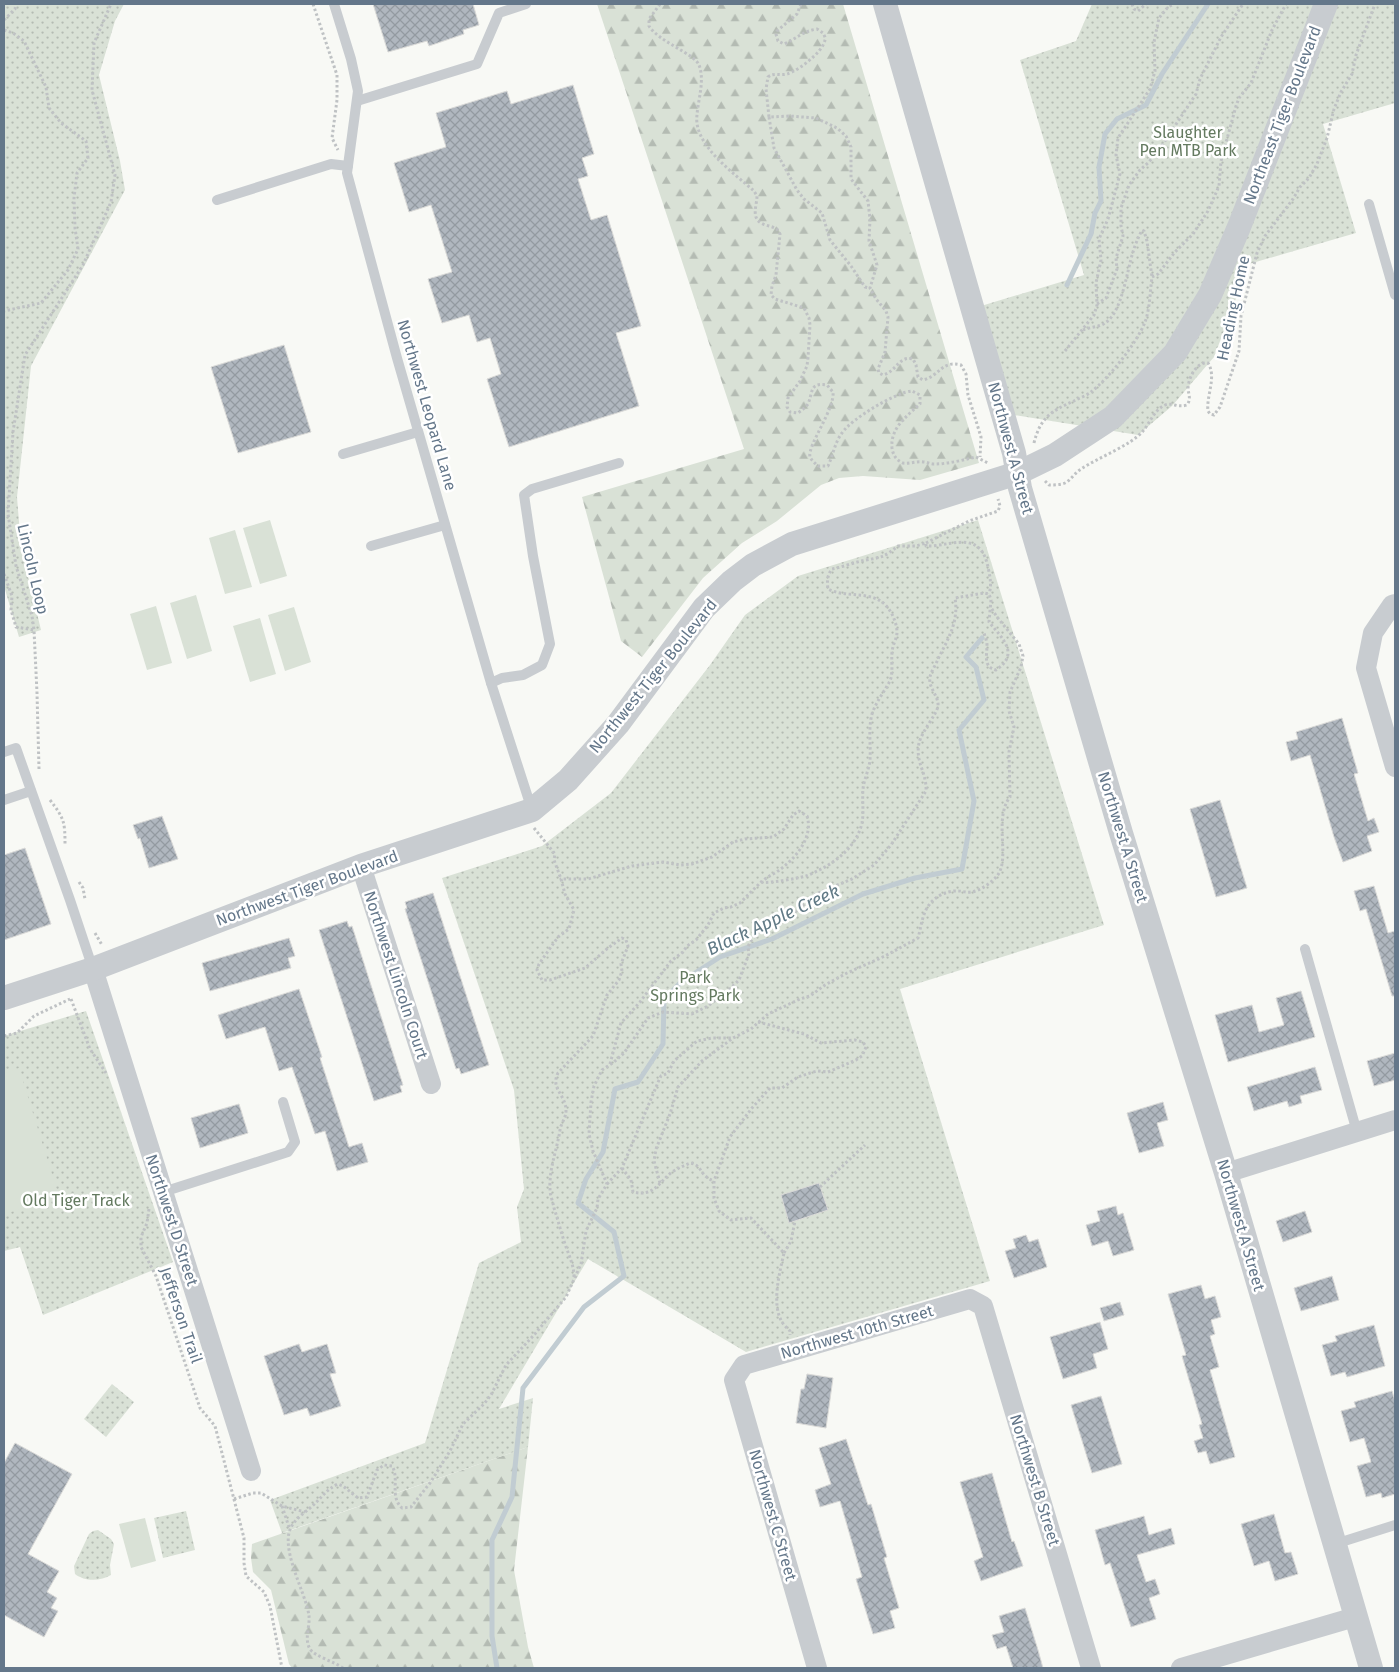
<svg xmlns="http://www.w3.org/2000/svg" width="1399" height="1672" viewBox="0 0 1399 1672" font-family="'Fira Sans',sans-serif">
  <defs>
    <pattern id="forest-firs" width="22" height="20" patternUnits="userSpaceOnUse" patternTransform="scale(1.25)"><rect width="22" height="20" fill="#d9e1d6"/><path d="M5 1l3.5 6h-7zM16 11l3.5 6h-7z" fill="#b4bbb3"/></pattern>
    <pattern id="park-dots" width="8" height="8" patternUnits="userSpaceOnUse" patternTransform="scale(1.25)"><rect width="8" height="8" fill="#d9e1d6"/><path d="M2 2h.1M6 6h.1" fill="none" stroke="#b4bbb3" stroke-width="1.8" stroke-linecap="round"/></pattern>
    <pattern id="building-cross-hatch" width="8" height="8" patternUnits="userSpaceOnUse" patternTransform="scale(1.25)"><rect width="8" height="8" fill="#b0b7bf"/><path d="M0 0l8 8M0 8l8-8" fill="none" stroke="#939aa1"/></pattern>
  </defs>
  <rect width="100%" height="100%" fill="#f8f9f5"/>
  <g fill="url(#forest-firs)">
    <polygon points="597,4 843,4 979,463 920,480 863,476 839,478 821,485 777,521 742,543 703,578 642,657 621,641 582,497 744,449"/>
    <polygon points="528,1447 514,1570 528,1647 534,1668 292,1668 289,1664 271,1590 253,1572 251,1558 252,1544"/>
  </g>
  <g fill="url(#park-dots)">
    <polygon points="4,4 124,4 115,21 99,75 120,161 125,190 31,366 17,497 21,547 41,630 19,637 4,586"/>
    <polygon points="1092,4 1395,4 1395,103 1323,124 1356,233 1249,264 1214,357 1172,406 1138,435 1014,415 981,306 1084,275 1020,60 1076,41"/>
    <polygon points="978,520 1104,925 900,989 990,1281 746,1352 588,1259 499,1409 533,1398 528,1447 282,1533 270,1500 425,1443 479,1263 521,1242 517,1207 524,1189 514,1090 442,878 542,846 611,793 710,665 745,615 798,576"/>
    <polygon points="86,1011 173,1262 43,1315 20,1247 4,1251 4,1036"/>
    <polygon points="112,1384 134,1402 106,1437 84,1419"/>
    <polygon points="186,1511 195,1550 163,1558 154,1518"/>
    <path d="M98,1530L111,1539L114,1544L110,1565L111,1575C101,1581 85,1582 75,1574L74,1566L89,1534L93,1531Z"/>
  </g>
  <g fill="#d9e1d6">
    <polygon points="270,520 287,576 260,584 243,528"/>
    <polygon points="235,530 252,587 225,594 209,538"/>
    <polygon points="196,595 212,651 187,659 170,603"/>
    <polygon points="156,606 172,663 147,670 130,614"/>
    <polygon points="294,607 311,662 285,671 268,615"/>
    <polygon points="260,618 276,674 250,682 233,626"/>
    <polygon points="19,1068 59,1197 4,1214 4,1073"/>
    <polygon points="145,1518 156,1561 131,1568 119,1524"/>
  </g>
  <g fill="none" stroke-linecap="round" stroke-linejoin="round">
    <g stroke="#c1ccd2" stroke-width="5">
      <polyline points="1067,285 1091,234 1095,213 1101,201 1099,167 1105,134 1117,119 1146,105 1162,74 1208,4"/>
      <polyline points="497,1668 492,1636 492,1540 512,1497 523,1388 584,1307 624,1276 614,1232 578,1203 586,1179 603,1152 615,1089 638,1082 663,1044 664,1000 681,982 720,957 772,939 863,894 915,878 962,869 974,801 959,730 984,700 976,667 966,657 982,638"/>
    </g>
  </g>
  <g fill="url(#building-cross-hatch)" stroke="#dadad8">
    <polygon points="373,4 473,4 479,25 463,30 464,34 429,46 427,41 388,52"/>
    <polygon points="573,85 594,154 582,158 588,176 578,179 591,220 607,215 641,326 616,333 639,406 509,447 487,379 501,374 490,338 477,342 469,315 442,323 428,279 452,272 431,205 409,212 394,163 446,147 436,113 507,91 511,104"/>
    <polygon points="284,345 311,432 238,453 211,367"/>
    <polygon points="1342,718 1358,773 1354,774 1368,821 1374,818 1379,832 1367,836 1372,851 1343,862 1334,837 1310,755 1291,761 1286,742 1298,739 1296,732"/>
    <polygon points="1220,800 1247,888 1216,897 1190,809"/>
    <polygon points="162,816 178,859 149,868 140,838 138,839 133,825"/>
    <polygon points="25,848 51,924 4,940 4,855"/>
    <polygon points="1374,886 1388,933 1395,931 1395,996 1392,996 1366,909 1360,911 1354,891"/>
    <polygon points="433,893 489,1065 461,1074 459,1068 456,1069 405,909 407,908 405,902"/>
    <polygon points="347,921 349,927 352,926 403,1085 400,1086 402,1092 374,1101 319,930"/>
    <polygon points="289,938 295,956 288,958 291,968 210,991 202,963"/>
    <polygon points="299,989 322,1057 320,1058 349,1147 362,1143 368,1162 337,1171 325,1131 315,1134 292,1067 279,1071 265,1027 226,1039 218,1015"/>
    <polygon points="1301,991 1315,1037 1228,1062 1215,1015 1252,1005 1259,1032 1284,1025 1276,998"/>
    <polygon points="1395,1053 1395,1080 1374,1086 1367,1061"/>
    <polygon points="1315,1067 1322,1090 1300,1096 1302,1103 1289,1107 1287,1101 1254,1111 1247,1087"/>
    <polygon points="1163,1102 1168,1120 1157,1123 1164,1146 1139,1153 1127,1113"/>
    <polygon points="239,1104 248,1133 200,1148 191,1118"/>
    <polygon points="819,1183 828,1210 789,1223 781,1195"/>
    <polygon points="1116,1206 1118,1215 1123,1213 1134,1250 1113,1256 1108,1241 1092,1246 1086,1225 1100,1221 1097,1211"/>
    <polygon points="1305,1211 1312,1232 1283,1242 1276,1221"/>
    <polygon points="1026,1235 1029,1242 1038,1239 1047,1267 1014,1278 1005,1251 1016,1248 1013,1239"/>
    <polygon points="1332,1276 1339,1300 1301,1311 1294,1288"/>
    <polygon points="1201,1285 1205,1299 1215,1296 1221,1317 1211,1320 1215,1334 1210,1336 1219,1367 1210,1370 1235,1457 1210,1464 1206,1451 1198,1453 1194,1441 1203,1438 1199,1425 1202,1424 1182,1356 1186,1355 1168,1294"/>
    <polygon points="1120,1302 1124,1315 1104,1321 1100,1308"/>
    <polygon points="1100,1322 1108,1349 1093,1354 1097,1368 1063,1379 1050,1337"/>
    <polygon points="1374,1325 1385,1366 1347,1377 1345,1372 1331,1376 1322,1345 1337,1341 1335,1336"/>
    <polygon points="299,1344 302,1352 327,1344 336,1373 330,1374 341,1406 310,1416 307,1408 284,1415 264,1356"/>
    <polygon points="807,1374 833,1378 826,1428 796,1423 801,1389 804,1389"/>
    <polygon points="1392,1391 1395,1401 1395,1494 1382,1498 1381,1493 1366,1497 1357,1466 1371,1462 1364,1438 1350,1442 1341,1411 1356,1407 1354,1402"/>
    <polygon points="1101,1396 1122,1464 1092,1473 1071,1405"/>
    <polygon points="846,1439 868,1505 871,1504 887,1557 884,1558 899,1608 890,1611 895,1628 873,1634 856,1579 862,1577 840,1501 820,1507 815,1490 831,1484 819,1448"/>
    <polygon points="15,1443 72,1474 28,1554 59,1571 47,1592 57,1598 51,1608 58,1611 44,1637 4,1615 4,1463"/>
    <polygon points="992,1473 1012,1542 1014,1541 1023,1566 981,1581 974,1561 983,1557 960,1482"/>
    <polygon points="1274,1514 1285,1553 1291,1552 1298,1574 1275,1581 1269,1561 1254,1566 1241,1524"/>
    <polygon points="1144,1516 1149,1535 1171,1528 1175,1544 1137,1555 1146,1582 1155,1579 1160,1594 1149,1598 1156,1619 1131,1627 1110,1563 1105,1565 1095,1530"/>
    <polygon points="1025,1608 1038,1650 1043,1668 1013,1668 1006,1646 997,1649 992,1635 1004,1632 999,1616"/>
  </g>
  <g fill="none" stroke-linecap="round" stroke-linejoin="round">
    <g stroke="#bfc2c4" stroke-width="3" stroke-dasharray="2.5 2.5" stroke-linecap="butt">
      <polyline points="313,4 337,75 337,100 332,138 338,150"/>
      <path d="M660,4L649,19V26C659,42 695,54 699,65C705,80 698,100 697,115C693,145 734,173 754,191L757,196C757,205 751,217 761,223C766,226 772,226 777,229L780,234L776,275L772,286L771,295L775,299L804,308L809,318L810,325L808,358L807,366L800,381L788,398L787,407L790,412L798,413C802,410 806,407 808,404C813,393 809,382 827,385L833,392C835,409 807,446 810,457C812,461 815,463 818,466H828C833,455 835,442 842,433C851,419 896,392 912,391L920,395V404C907,416 890,428 892,448C893,455 896,460 903,463C909,464 917,461 923,462C927,462 930,464 934,464C948,464 963,460 976,457L988,463"/>
      <path d="M801,4L797,14L777,31L776,34L778,41L784,44C796,39 803,31 817,29L823,33C824,35 826,38 825,40C823,52 798,71 787,74C780,76 774,72 768,77L766,89L769,117L789,116L816,118L837,128L846,136L851,147V179L868,201L870,219L869,241L877,265L870,288L876,299L886,311L888,317L885,352L878,369L879,373L883,375C896,372 899,355 913,359L916,365L918,377L923,380C940,376 941,360 961,365L966,374L968,395L981,437L980,457"/>
      <polyline points="1132,4 1134,9 1138,11 1146,4"/>
      <polyline points="4,20 15,9 16,4"/>
      <polyline points="4,30 13,33 24,41 46,87 49,108 61,123 86,141 88,158 77,173 74,198 75,228 78,249 68,270 41,303 4,311"/>
      <polyline points="769,117 774,148 797,190 804,199 822,213 830,240 851,266 865,287 870,288"/>
      <polyline points="1097,304 1106,298 1117,269 1116,258 1123,236 1121,226 1121,208 1129,185 1140,170 1149,162 1163,144 1196,94 1200,79 1221,37 1243,4"/>
      <path d="M1083,330C1090,327 1100,327 1105,323C1122,313 1127,270 1133,252C1135,245 1138,238 1142,230L1144,231L1147,241L1152,277"/>
      <polyline points="1065,351 1094,315 1097,305 1096,283 1101,260 1099,239 1108,219 1120,174 1116,155 1118,138 1150,89 1155,71 1154,42 1159,18 1168,7 1174,4"/>
      <path d="M1034,443C1040,418 1051,411 1074,401C1079,398 1086,396 1091,392C1108,379 1137,343 1145,322C1150,309 1150,291 1152,277L1158,274L1175,252L1193,234L1208,211L1219,186L1221,161L1236,106L1239,98L1251,83L1272,30L1286,4"/>
      <path d="M1045,481L1049,485C1055,485 1062,485 1067,482C1072,478 1076,472 1081,469C1099,457 1130,446 1143,431C1150,423 1154,410 1165,405C1172,402 1177,408 1187,405C1191,399 1189,396 1188,389C1188,378 1197,361 1208,363C1217,377 1206,396 1208,411L1210,414L1214,415L1220,407L1239,351L1241,316L1257,253L1265,236L1293,199L1300,187L1309,178L1317,164L1327,138L1334,109L1341,92L1352,74L1356,55L1375,4"/>
      <polyline points="926,543 969,521 998,511 1000,506 998,499"/>
      <polyline points="4,574 12,596 11,610 16,627 34,630"/>
      <polyline points="39,769 37,693 34,630 32,616 16,566 8,514 13,432 25,355 83,265 111,202 115,175 92,90 94,43 111,4"/>
      <path d="M50,800C64,818 65,822 65,844"/>
      <polyline points="534,828 555,854 554,860 561,879"/>
      <polyline points="79,882 83,888 85,899"/>
      <polyline points="95,933 102,945"/>
      <polyline points="71,999 90,1049 106,1073"/>
      <path d="M758,1022L804,1034L821,1043L855,1040L863,1042L866,1047L862,1056L856,1060L828,1072L817,1071L810,1073L798,1077L782,1088H770L752,1108L730,1137L714,1181V1198L719,1211L731,1220L751,1218L784,1253C780,1271 771,1304 782,1322C784,1325 787,1328 790,1331V1335"/>
      <polyline points="4,1036 17,1033 34,1016 70,999"/>
      <polyline points="610,1064 621,1023 640,1002 671,961 683,952 687,946 696,940 708,925 714,913 724,908 731,907 740,903 762,881"/>
      <path d="M622,1168L631,1180L633,1192C654,1197 658,1183 672,1172C678,1168 684,1166 690,1163C703,1165 699,1176 714,1181"/>
      <path d="M660,1183L654,1161L656,1149L670,1114L678,1087L702,1061L733,1038L751,1029L768,1014L800,999L810,996L825,985L847,973L885,956L918,938C921,928 922,914 929,905C935,896 948,890 959,891C963,891 966,893 971,892C980,891 991,883 997,876C1011,859 993,819 1010,797L1009,752L1014,727L1009,711L1010,692L1021,667L1023,656L1019,644L997,617L990,606"/>
      <polyline points="607,1184 622,1168 659,1080 661,1076 668,1073 674,1061 697,1041 712,1038 733,1038"/>
      <polyline points="820,1187 865,1145"/>
      <polyline points="149,1209 147,1223 141,1237 141,1247 156,1276 200,1408 215,1426 244,1538 244,1563 246,1576 264,1592 270,1606 282,1668"/>
      <polyline points="784,1253 791,1241 795,1221"/>
      <path d="M574,1277C574,1265 569,1256 565,1244C561,1232 558,1220 554,1208C553,1202 550,1195 550,1189C549,1168 557,1150 560,1130C561,1123 566,1118 566,1111C566,1094 550,1089 558,1073L593,1036L607,995L619,980L622,971L621,964L628,946L626,940L622,938L608,948L585,968L550,980H542L537,970L539,964L558,937L569,929L574,910L565,894L561,879H588L632,866L663,862L680,865L692,864L712,857L733,842L745,839L773,837L784,829L793,815L799,811L807,816C814,838 794,860 778,871C772,875 766,877 762,882C767,884 799,878 806,876C829,867 856,850 862,823C864,812 862,800 863,789C864,779 869,770 870,760C871,745 868,729 872,714C876,702 884,692 890,681C894,671 890,657 893,647C894,642 897,638 897,632C897,625 893,614 888,608C874,589 847,599 828,589C827,582 827,575 832,569C843,567 855,562 866,560C883,557 884,557 898,546H916L926,543V546H932C958,543 981,533 988,567C990,577 992,585 989,594"/>
      <polyline points="234,1499 253,1493 261,1493 282,1506 305,1512"/>
      <polyline points="282,1506 290,1530"/>
      <path d="M343,1668C335,1662 314,1656 310,1649C304,1639 310,1627 309,1616C306,1592 277,1545 293,1524C297,1518 304,1513 310,1508C321,1499 325,1490 338,1484L343,1486L358,1498L367,1497L377,1470L384,1465L392,1466C400,1479 389,1496 402,1508L411,1507L430,1483L450,1451L463,1424L484,1404L491,1395L506,1365L534,1335L566,1297L581,1264L586,1231L597,1208L598,1199L607,1184L593,1151L589,1134L591,1102L594,1086L602,1070L614,1062L624,1053L648,1018L663,1012L692,1014L708,1006L731,988L739,980L749,954L748,947L750,942L757,933L770,924L786,920L816,894L852,879L874,865L891,845L926,791C927,773 915,762 919,743C922,731 937,714 938,706C939,696 928,688 930,677C931,671 936,665 938,659C948,639 959,622 955,598L984,593L989,594L991,600L989,622C1003,639 1020,654 996,670C983,667 987,656 987,645C987,641 985,637 984,633"/>
    </g>
    <g stroke="#c8ccd0" stroke-width="10">
      <polyline points="334,4 351,59 358,91 347,173 397,358 491,683 532,810"/>
      <polyline points="357,101 477,64 499,13 526,4"/>
      <polyline points="217,200 331,164 348,166"/>
      <polyline points="1369,204 1395,295"/>
      <polyline points="343,454 418,432"/>
      <polyline points="371,546 445,525"/>
      <polyline points="491,683 502,678 523,675 542,665 550,644 533,556 524,495 532,489 619,463"/>
      <polyline points="4,752 16,748 70,900 93,969"/>
      <polyline points="4,800 31,791"/>
      <polyline points="1305,949 1357,1132"/>
      <polyline points="163,1192 288,1152 295,1142 283,1102"/>
      <polyline points="1335,1544 1395,1525"/>
    </g>
    <g stroke="#c8ccd0" stroke-width="20">
      <polyline points="1395,604 1392,605 1373,633 1366,668 1395,767"/>
      <polyline points="361,866 431,1084"/>
      <polyline points="93,969 251,1471"/>
      <polyline points="1226,1173 1395,1120"/>
      <polyline points="817,1668 734,1380 744,1365 970,1299 983,1306 1091,1668"/>
      <polyline points="1181,1668 1355,1617"/>
    </g>
    <g stroke="#c8ccd0" stroke-width="24">
      <polyline points="885,4 1014,453 1020,488 1121,833 1226,1173 1371,1668"/>
      <polyline points="4,998 93,969 361,866 532,810 568,780 618,724 704,608 732,581 753,565 792,544 1018,473 1055,455 1113,417 1175,353 1210,295 1239,227 1326,4"/>
    </g>
  </g>
  <g text-anchor="middle" dominant-baseline="central" stroke-width="5" stroke-linejoin="round" paint-order="stroke">
    <g font-size="16" fill="#64778a" stroke="#fff">
      <text transform="translate(1282 115) rotate(-69)">Northeast Tiger Boulevard</text>
      <text transform="translate(1233 308) rotate(-78)">Heading Home</text>
      <text transform="translate(427 405) rotate(74)">Northwest Leopard Lane</text>
      <text transform="translate(1011 448) rotate(75)">Northwest A Street</text>
      <text transform="translate(33 569) rotate(77)">Lincoln Loop</text>
      <text transform="translate(653 676) rotate(-51)">Northwest Tiger Boulevard</text>
      <text transform="translate(1123 837) rotate(73)">Northwest A Street</text>
      <text transform="translate(307 888) rotate(-20)">Northwest Tiger Boulevard</text>
      <text transform="translate(396 975) rotate(72)">Northwest Lincoln Court</text>
      <text transform="translate(172 1220) rotate(72)">Northwest D Street</text>
      <text transform="translate(1241 1225) rotate(74)">Northwest A Street</text>
      <text transform="translate(181 1315) rotate(71)">Jefferson Trail</text>
      <text transform="translate(857 1332) rotate(-16)">Northwest 10th Street</text>
      <text transform="translate(1035 1480) rotate(73)">Northwest B Street</text>
      <text transform="translate(773 1515) rotate(74)">Northwest C Street</text>
    </g>
    <g font-size="16" fill="#647a60" stroke="#fff">
      <text x="1188" y="132">Slaughter<tspan x="1188" dy="18">Pen MTB Park</tspan></text>
      <text x="695" y="977">Park<tspan x="695" dy="18">Springs Park</tspan></text>
      <text x="76" y="1200">Old Tiger Track</text>
    </g>
    <g font-size="18" font-style="italic" fill="#607985" stroke="#fff">
      <text transform="translate(773 920) rotate(-25)">Black Apple Creek</text>
    </g>
  </g>
  <rect width="1399" height="1672" fill="none" stroke="#64778a" stroke-width="10"/>
</svg>
